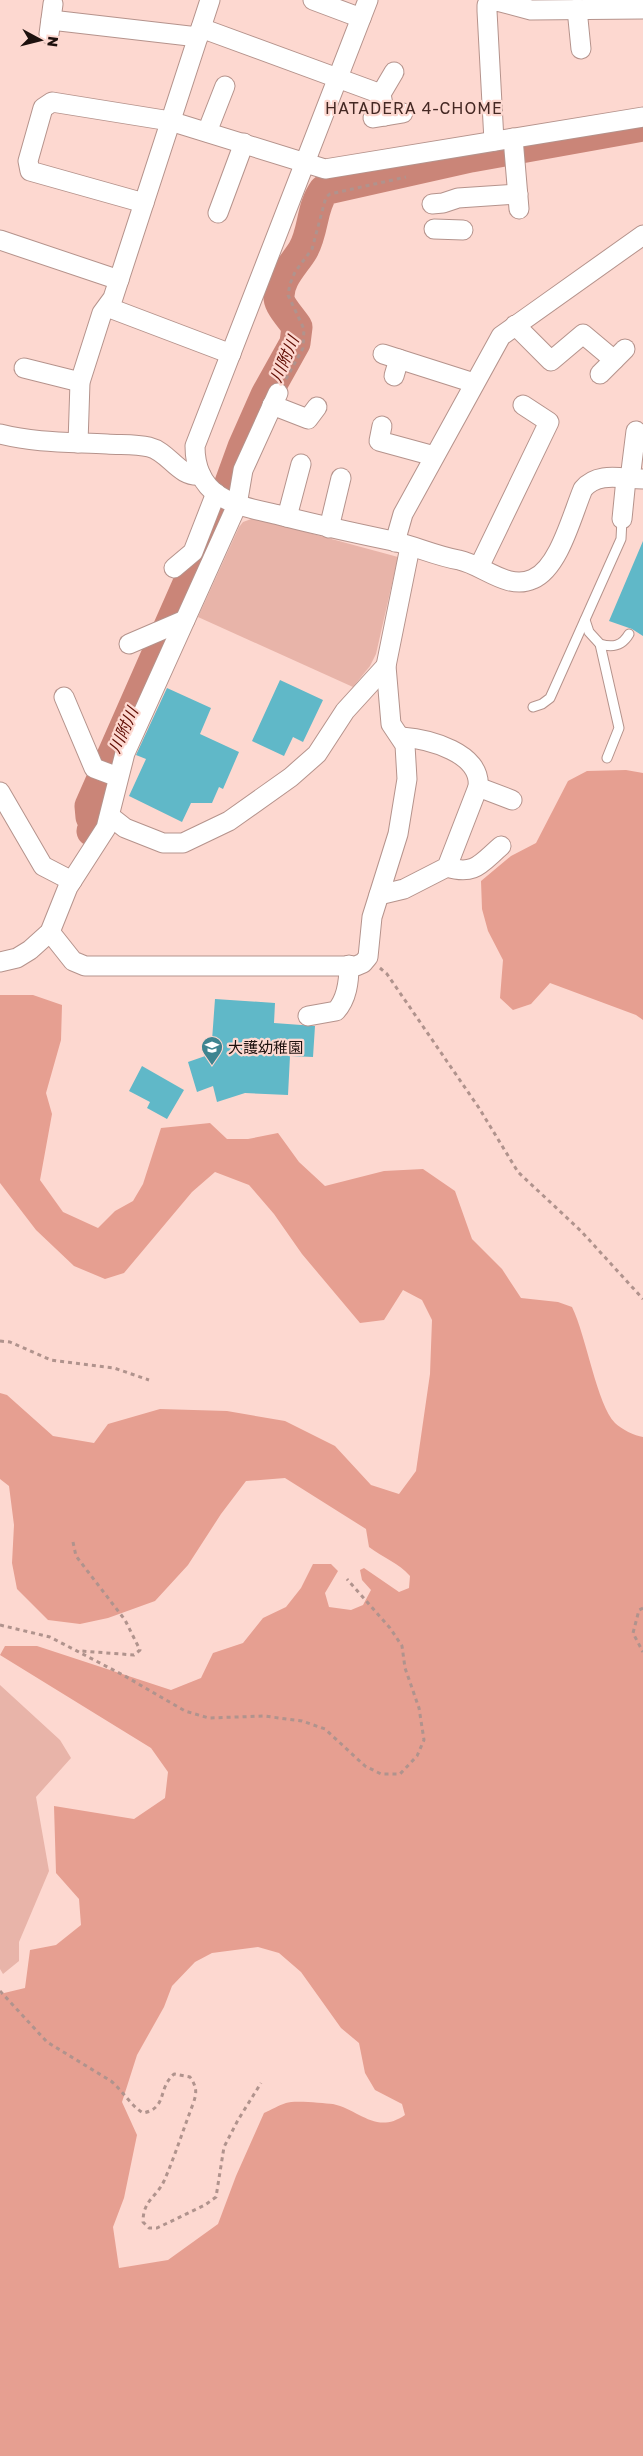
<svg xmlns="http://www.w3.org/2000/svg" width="643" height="2456" viewBox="0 0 643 2456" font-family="'Golos Text','Noto Sans JP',sans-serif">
  <rect width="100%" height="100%" fill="#fdd8d0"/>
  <g fill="#e8b4a9">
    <polygon points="254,518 398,557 376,654 370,666 353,687 198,617 239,527 243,522"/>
    <polygon points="0,1685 60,1740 71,1758 36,1797 49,1871 19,1942 19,1961 3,1974 0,1969"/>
  </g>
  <g fill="#e69f91" fill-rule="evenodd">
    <polygon points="626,770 643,773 643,1020 636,1015 550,983 531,1004 513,1010 500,998 503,960 488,931 482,909 481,881 511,856 536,843 568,781 587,771"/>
    <path d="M0,995H33L62,1005L61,1040L46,1093L52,1114L40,1180L63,1212L98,1228L115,1211L133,1201L143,1184L161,1128L210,1123L227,1139H248L278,1133L299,1162L325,1186L384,1171L423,1169L455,1191L472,1239L502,1269L521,1298L558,1302L572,1307C586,1335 597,1405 615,1423C621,1429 635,1436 643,1437V2456H0V1994L25,1988L30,1950L56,1945L81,1925L79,1899L56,1873L54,1806L134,1819L165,1798L168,1772L151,1748L0,1655L5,1646H37L171,1690L201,1678L213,1653L243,1643L263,1618L286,1607L301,1588L313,1564H331L338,1571L325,1593L329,1607L351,1610L363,1605L371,1590L362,1580L360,1570L364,1568L399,1592L409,1588L410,1576C399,1563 383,1558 369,1547L366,1529L285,1478L246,1481L221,1514L188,1565L155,1601L108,1618L80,1624L48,1620L17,1589L12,1563L14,1525L9,1486L0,1479V1393L7,1395L53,1436L94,1443L108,1424L160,1409L227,1411L285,1421L335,1446L371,1485L399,1494L416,1471L430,1374L432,1320L422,1300L403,1290L384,1320L360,1323L302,1254L274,1214L249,1185L215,1172L192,1192L124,1273L105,1279L74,1266L36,1230L0,1183ZM258,1947L279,1953L301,1972L341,2028L359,2043L365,2073L375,2090L402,2104L405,2115C376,2135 360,2110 333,2104C323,2103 294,2100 286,2103C279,2105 271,2110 264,2113L236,2176L218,2224L168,2260L119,2268L113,2227L124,2198L137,2135L122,2102L137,2055L164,2007L172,1986L195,1962L212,1953Z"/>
  </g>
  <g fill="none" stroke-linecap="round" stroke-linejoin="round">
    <path stroke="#ca8578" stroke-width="31" d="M92,831L95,825L91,817L90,806L219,513L243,447L266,395L295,343L297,327C292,319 280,307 279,298C278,279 294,265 303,250C314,231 311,208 324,190L471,157L643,126"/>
  </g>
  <g fill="#60b8c8">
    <polygon points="643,541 643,636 632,629 609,621"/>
    <polygon points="280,680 323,700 303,742 293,737 284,756 252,741"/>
    <polygon points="167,688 211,708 200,734 239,752 223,789 219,787 212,803 191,803 182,822 129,796 146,759 136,755"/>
    <polygon points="215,999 275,1003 274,1023 315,1026 313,1057 290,1056 288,1095 245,1093 217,1102 213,1086 197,1092 188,1062 211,1054"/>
    <polygon points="142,1066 184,1090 167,1119 147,1108 150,1102 129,1091"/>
  </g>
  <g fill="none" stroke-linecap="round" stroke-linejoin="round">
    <g stroke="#b5938c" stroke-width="11">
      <g id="lane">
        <path d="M585,620L589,632L600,644C613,648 622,646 629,634"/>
        <polyline points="600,644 619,728 607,758"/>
        <polyline points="533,707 542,704 550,698 621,539 622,519"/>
      </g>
    </g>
    <g stroke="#b5938c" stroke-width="21">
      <g id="street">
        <polyline points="313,0 361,18"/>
        <path d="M368,0L195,446C195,466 202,484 218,495C237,507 258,510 279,515C317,525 355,533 393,541C415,546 436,556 459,560C483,565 508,591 533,579C559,568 572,515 583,489C598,471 622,479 643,479"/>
        <polyline points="577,9 581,49"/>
        <polyline points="51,20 198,37"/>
        <polyline points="201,28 381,94 385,116"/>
        <polyline points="49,34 53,4"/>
        <polyline points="381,94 394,72"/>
        <polyline points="373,118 403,113"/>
        <polyline points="207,132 225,86"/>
        <polyline points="513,138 519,209"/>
        <polyline points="494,141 487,11 487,5 491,1 497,1 531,10 643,9"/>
        <polyline points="144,203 30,171 28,161 43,108 52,102 170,121 325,169 643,117"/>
        <polyline points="432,204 443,203 458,198 518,194"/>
        <polyline points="218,213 244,143"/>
        <polyline points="434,229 463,230"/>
        <polyline points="0,240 119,280"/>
        <polyline points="107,307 231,354"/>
        <polyline points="515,325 551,361 583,334 614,360"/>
        <polyline points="383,354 474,383"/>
        <polyline points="24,368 80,382"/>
        <polyline points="600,374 625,349"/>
        <polyline points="394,376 399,359"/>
        <polyline points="272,405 308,419 317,407"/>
        <polyline points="382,426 379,441 434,456"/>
        <path d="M0,434C35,443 71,442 107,444C120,445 136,444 149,447C170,452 178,478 201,475"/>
        <polyline points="78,443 80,382 102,313 113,298 210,0"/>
        <polyline points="630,479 636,431"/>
        <polyline points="287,517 301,464"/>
        <polyline points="622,519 626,479"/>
        <polyline points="329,528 341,478"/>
        <polyline points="395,542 403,514 501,336 643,235"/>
        <polyline points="479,567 549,422 523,405"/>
        <polyline points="174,568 193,552 216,493"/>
        <polyline points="129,644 185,620"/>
        <polyline points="64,697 94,768 118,777"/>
        <polyline points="478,787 512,800"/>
        <polyline points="0,792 43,866 72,881"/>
        <polyline points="111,817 125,828 163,843 183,843 229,821 291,777 317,754 345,711 386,666"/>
        <path d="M447,867C475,876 481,863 501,846"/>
        <path d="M379,895L404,889L447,867L478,787C482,753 429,739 402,737"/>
        <polyline points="50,932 73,961 85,966 356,966 363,963 368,957 372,917 398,834 407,779 405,745 391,724 386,666 410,547"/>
        <polyline points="0,962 17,958 30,950 50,932 68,887 106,828 125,753 237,505 243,470 278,393"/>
        <path d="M308,1016L336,1011C347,999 349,982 349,965"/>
      </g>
    </g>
    <g stroke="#b0938d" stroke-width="3" stroke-dasharray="4 4" stroke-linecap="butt">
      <polyline points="286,379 303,348 304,329 288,295 290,284 295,272 312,249 326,197 330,194 406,177"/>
      <polyline points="380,968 387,974 479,1108 518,1172 581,1231 643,1299"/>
      <polyline points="0,1341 10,1342 51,1360 114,1368 149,1380"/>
      <polyline points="73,1542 76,1556 125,1620 140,1650 134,1655 81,1651"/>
      <polyline points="643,1608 639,1610 633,1633 643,1652"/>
      <polyline points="0,1625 50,1637 123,1675 185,1711 209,1718 264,1716 302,1721 325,1729 365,1766 381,1774 400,1774 417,1756 424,1740 419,1708 405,1668 402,1646 390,1628 347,1579"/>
      <path d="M0,1991L47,2042L111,2081C123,2091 130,2105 143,2113C168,2108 157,2089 174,2074L190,2077C197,2087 197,2093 193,2104C183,2130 175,2156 164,2181C156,2198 143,2200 143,2222L149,2228H157L205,2205L216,2197L224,2147L238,2120L261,2083"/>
    </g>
    <use href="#lane" stroke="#fff" stroke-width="9"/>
    <use href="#street" stroke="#fff" stroke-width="19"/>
  </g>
  <defs>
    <g id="school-pin" transform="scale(1.125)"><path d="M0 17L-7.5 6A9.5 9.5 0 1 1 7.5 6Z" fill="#3e8490" stroke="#fdd8d0"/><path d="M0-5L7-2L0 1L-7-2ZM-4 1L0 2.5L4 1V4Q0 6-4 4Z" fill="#fff"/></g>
  </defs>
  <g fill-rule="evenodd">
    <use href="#school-pin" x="212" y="1047"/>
  </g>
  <g text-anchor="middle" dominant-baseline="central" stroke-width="4.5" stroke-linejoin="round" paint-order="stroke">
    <g font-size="15" fill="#1d110e" stroke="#fdd8d0" text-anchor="start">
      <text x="228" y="1047">大護幼稚園</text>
    </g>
    <g font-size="16" letter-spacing="1" fill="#442823" stroke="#fdd8d0">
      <text x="414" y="108">HATADERA 4-CHOME</text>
    </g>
    <g font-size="16" font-style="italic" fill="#600c02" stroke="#fdd8d0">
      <text transform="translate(284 359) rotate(-67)">川附川</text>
      <text transform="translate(123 730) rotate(-66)">川附川</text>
    </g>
  </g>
  <g transform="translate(40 40) rotate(97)" stroke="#fdd8d0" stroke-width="4" paint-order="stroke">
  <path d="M0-4L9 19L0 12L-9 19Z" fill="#1d110e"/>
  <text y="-8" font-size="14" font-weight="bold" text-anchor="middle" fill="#1d110e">N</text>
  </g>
</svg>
